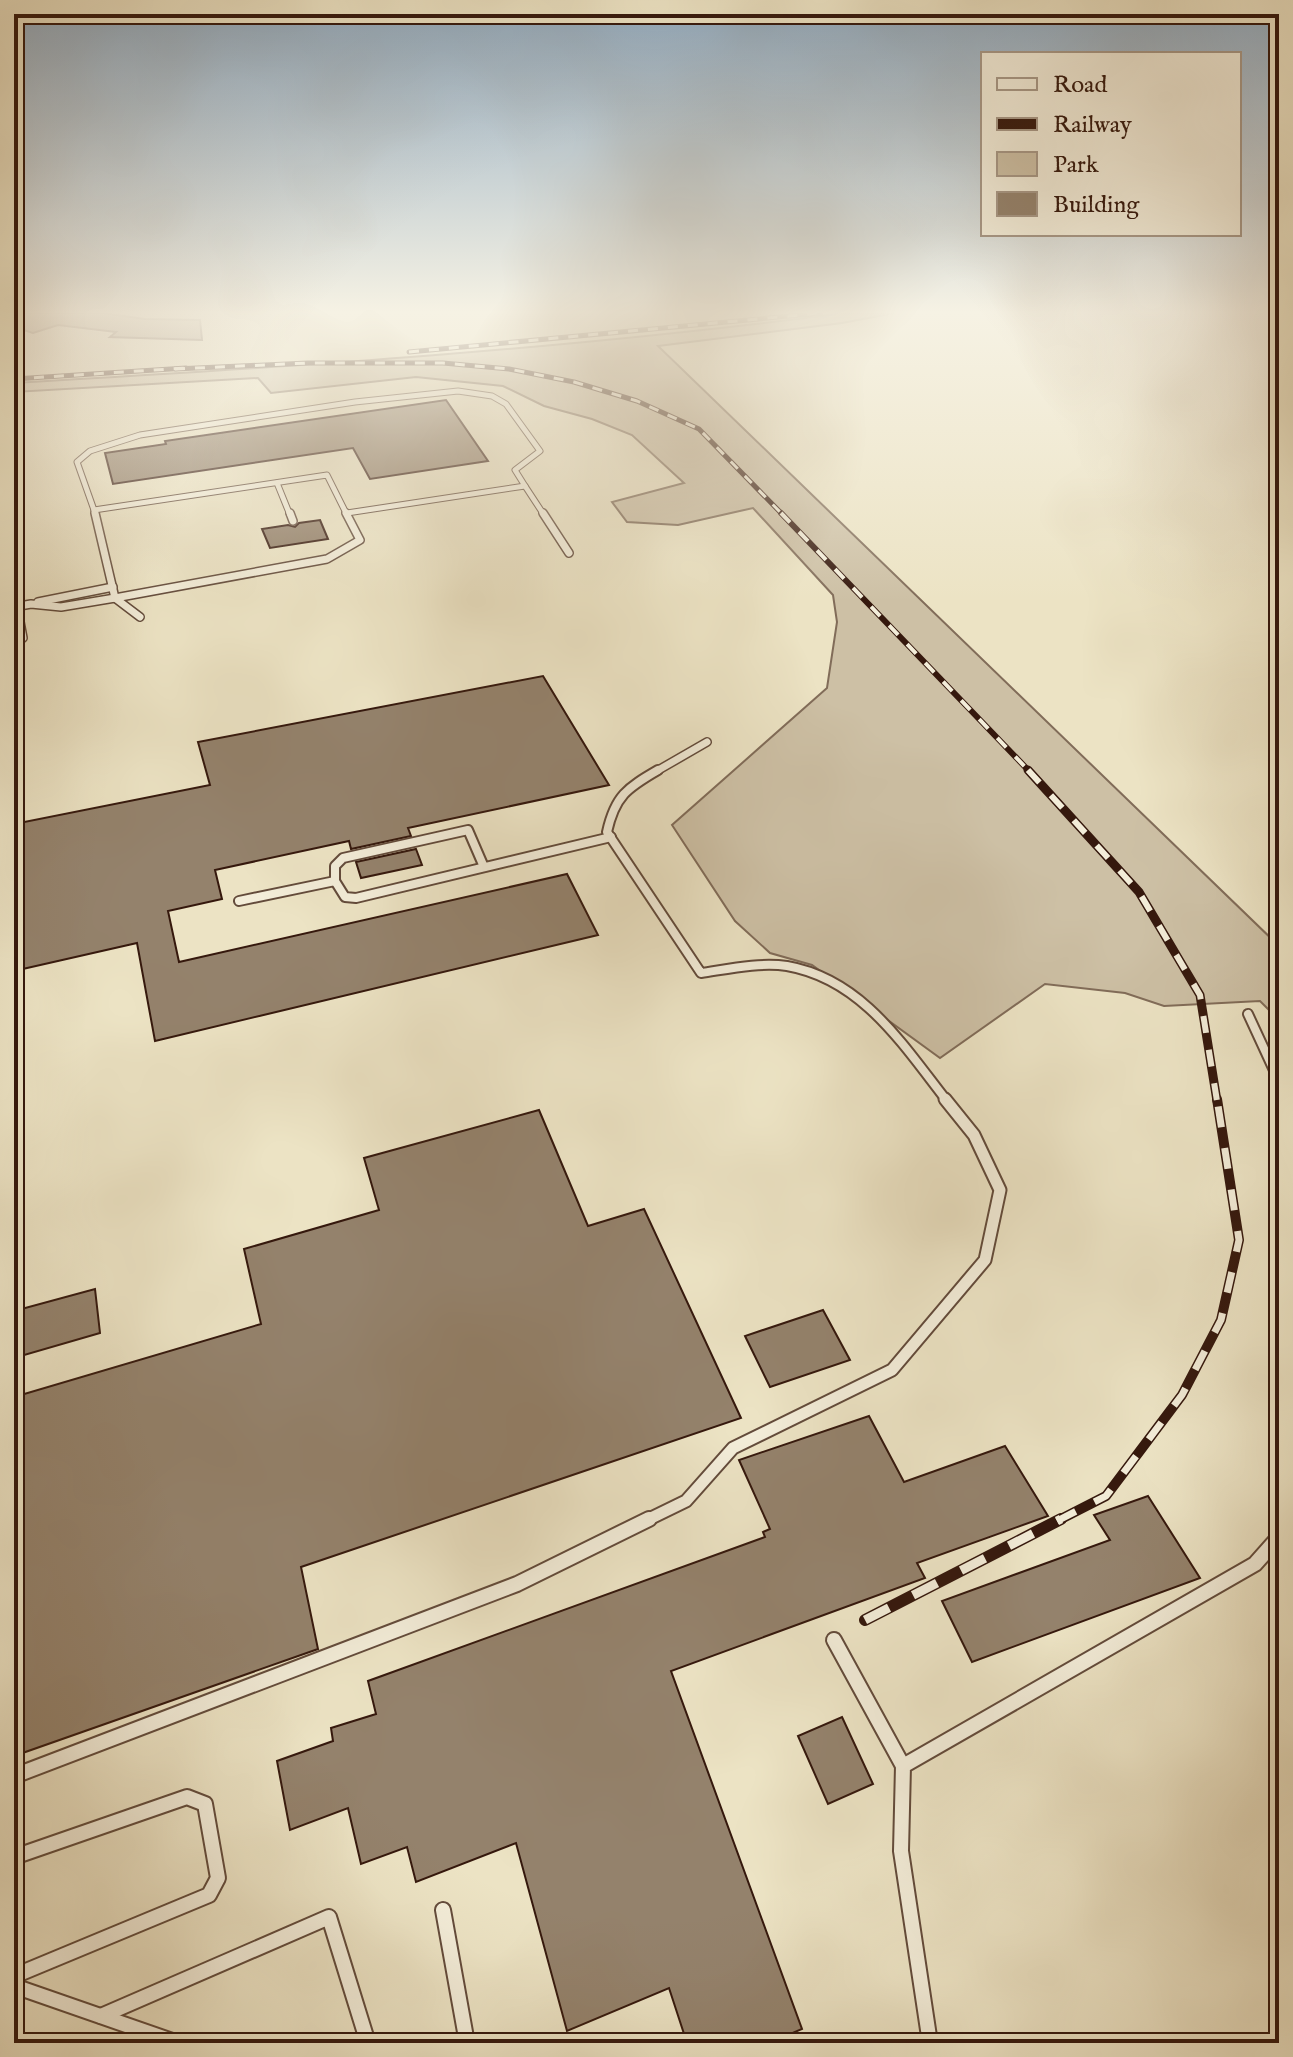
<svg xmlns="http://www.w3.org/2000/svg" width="1293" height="2057" viewBox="0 0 1293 2057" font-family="'IM FELL English',serif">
  <rect width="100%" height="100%" fill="#ece3c4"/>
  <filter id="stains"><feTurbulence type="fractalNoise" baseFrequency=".0025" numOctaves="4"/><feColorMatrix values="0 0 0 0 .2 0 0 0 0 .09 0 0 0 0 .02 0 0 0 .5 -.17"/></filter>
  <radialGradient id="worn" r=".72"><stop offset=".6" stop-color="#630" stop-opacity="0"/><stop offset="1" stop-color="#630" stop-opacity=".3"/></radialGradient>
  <path fill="#cdc0a5" stroke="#816c59" stroke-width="2" d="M844,313H895L842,323L658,346L1279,946V1020L1260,1001L1164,1006L1125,993L1045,984L940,1058L812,965L770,953L735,921L672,825L827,688L837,622L833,595L753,508L678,525L627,522L612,502L684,483L632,435L592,419L544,406L503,386L416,377L271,393L258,378L14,392V383C291,367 569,349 844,313Z"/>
  <g fill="#94826c" stroke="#35180d" stroke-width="2">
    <polygon points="25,313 103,313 145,319 200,320 202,340 110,337 116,332 58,325 33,333 14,327 14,319"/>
    <polygon points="446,400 488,461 370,479 353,448 113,484 105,453 166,444 165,441"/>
    <polygon points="320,520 328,539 270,548 262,529 288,525 295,527 299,523"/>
    <polygon points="543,676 609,785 408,828 411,836 351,849 349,841 215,870 222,899 168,911 179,962 567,874 598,935 155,1041 137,943 14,971 14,824 210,785 198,742"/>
    <polygon points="416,849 422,865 361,878 356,862"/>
    <polygon points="539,1110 588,1226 644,1209 741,1418 301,1567 318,1649 14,1756 14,1397 261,1324 244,1249 379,1210 364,1158"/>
    <polygon points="95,1289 100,1333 14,1358 14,1311"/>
    <polygon points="823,1310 850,1360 770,1387 745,1336"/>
    <polygon points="869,1416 904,1482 1005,1446 1048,1516 917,1563 925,1578 671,1671 802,2029 769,2043 687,2043 669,1988 567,2031 516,1843 416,1882 407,1847 361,1864 348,1808 290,1830 277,1761 333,1741 331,1728 376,1714 368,1681 765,1537 763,1532 770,1529 739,1460"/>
    <polygon points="1148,1496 1200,1578 972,1662 942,1601 1110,1540 1094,1515"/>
    <polygon points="842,1717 873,1784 828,1804 798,1736"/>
  </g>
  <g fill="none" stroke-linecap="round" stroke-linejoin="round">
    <g stroke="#634b3b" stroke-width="7">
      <g id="lane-far4">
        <polyline points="277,483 290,515"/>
        <polyline points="94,510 77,462 90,451 140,435 355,402 458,391 492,396 506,404 540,451 515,470 525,486"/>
        <polyline points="347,513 525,486 544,515"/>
        <polyline points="95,515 94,510 327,475 347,515"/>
      </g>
    </g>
    <g stroke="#634b3b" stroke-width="10">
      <g id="lane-far3">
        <polyline points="95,513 115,598"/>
        <polyline points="290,513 293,521"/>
        <polyline points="543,513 569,553"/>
        <polyline points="115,598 140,617"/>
        <polyline points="115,598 327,559 360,540 346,513"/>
        <polyline points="38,602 113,587"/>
        <polyline points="17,606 23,638"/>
        <polyline points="14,607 31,604 61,607 115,598"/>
        <polyline points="655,772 707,742"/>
      </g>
    </g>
    <g stroke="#634b3b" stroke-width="12">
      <g id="lane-far2">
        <path d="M658,770C627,788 615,796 607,832L701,973C728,969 759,962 787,966C862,979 903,1045 947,1101"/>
        <polyline points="484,867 468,830 343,858 335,866 335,881 345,897 356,898 611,837"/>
        <polyline points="239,901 335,881"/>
        <polyline points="1248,1014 1279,1081"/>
      </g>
    </g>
    <g stroke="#634b3b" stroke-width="15">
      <polyline id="lane-far1" points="645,1521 686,1501 733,1448 892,1370 985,1260 1000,1190 974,1135 945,1099"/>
    </g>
    <g stroke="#634b3b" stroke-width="18">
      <g id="lane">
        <polyline points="834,1640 903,1766"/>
        <polyline points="14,1776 517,1584 649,1519"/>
        <polyline points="14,1857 187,1797 205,1804 218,1878 209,1895 14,1976"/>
        <polyline points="443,1910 467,2043"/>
        <polyline points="14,1986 178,2043"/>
        <polyline points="101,2016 329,1917 368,2043"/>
        <polyline points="930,2043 901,1851 903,1766 1255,1564 1279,1537"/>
      </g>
    </g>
    <g stroke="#634b3b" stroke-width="4">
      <polygon id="street" points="14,313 22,313 14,316"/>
    </g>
    <use href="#lane-far4" stroke="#f3edd9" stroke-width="5"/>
    <use href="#lane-far3" stroke="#f3edd9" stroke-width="7"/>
    <use href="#lane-far2" stroke="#f3edd9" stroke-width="8"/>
    <use href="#lane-far1" stroke="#f3edd9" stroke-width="11"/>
    <use href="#lane" stroke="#f3edd9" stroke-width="14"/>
    <use href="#street" fill="#f3edd9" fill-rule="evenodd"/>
    <g stroke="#35180d" stroke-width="5">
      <g id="rail-far4">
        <polyline points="409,352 821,313"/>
        <polyline points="175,369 308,363 443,363 509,369 574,382 637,401 699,429 783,515"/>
        <polyline points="14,379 186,368"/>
      </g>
    </g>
    <g stroke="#35180d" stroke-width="6">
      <polyline id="rail-far3" points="781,513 1030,772"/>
    </g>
    <g stroke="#35180d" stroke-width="9">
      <polyline id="rail-far2" points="1028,770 1139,892 1200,995 1217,1101"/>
    </g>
    <g stroke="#35180d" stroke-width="10">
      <polyline id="rail-far1" points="1057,1521 1106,1496 1182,1395 1221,1320 1239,1240 1217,1099"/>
    </g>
    <g stroke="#35180d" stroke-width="12">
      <polyline id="rail" points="865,1620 1061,1519"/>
    </g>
    <use href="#rail-far4" stroke="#f3edd9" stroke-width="3" stroke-dasharray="10" stroke-linecap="butt"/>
    <use href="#rail-far3" stroke="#f3edd9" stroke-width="4" stroke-dasharray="13" stroke-linecap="butt"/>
    <use href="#rail-far2" stroke="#f3edd9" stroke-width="6" stroke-dasharray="17" stroke-linecap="butt"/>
    <use href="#rail-far1" stroke="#f3edd9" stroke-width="7" stroke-dasharray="21" stroke-linecap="butt"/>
    <use href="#rail" stroke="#f3edd9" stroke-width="9" stroke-dasharray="27" stroke-linecap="butt"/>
  </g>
  <linearGradient id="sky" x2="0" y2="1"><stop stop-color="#91abc1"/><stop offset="0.52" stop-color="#f6f2e4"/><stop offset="1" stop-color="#f6f2e4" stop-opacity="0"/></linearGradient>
  <rect width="1293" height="601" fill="url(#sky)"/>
  <rect width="1293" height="2057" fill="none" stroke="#ece3c4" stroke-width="48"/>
  <rect x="16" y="16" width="1261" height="2025" fill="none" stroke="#35180d" stroke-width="4"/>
  <rect x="24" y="24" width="1245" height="2009" fill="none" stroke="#35180d" stroke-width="2"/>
  <rect x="981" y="52" width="260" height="184" fill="#f3edd9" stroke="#a79887" stroke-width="2"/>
  <rect x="997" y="78" width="40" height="12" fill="#f3edd9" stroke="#a79887" stroke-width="2"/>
  <text x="1053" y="92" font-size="24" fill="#35180d">Road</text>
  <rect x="997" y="118" width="40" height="12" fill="#35180d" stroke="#a79887" stroke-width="2"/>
  <text x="1053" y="132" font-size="24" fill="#35180d">Railway</text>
  <rect x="997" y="152" width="40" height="24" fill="#cdc0a5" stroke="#a79887" stroke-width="2"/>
  <text x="1053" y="172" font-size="24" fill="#35180d">Park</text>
  <rect x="997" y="192" width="40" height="24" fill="#94826c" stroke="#a79887" stroke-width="2"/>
  <text x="1053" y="212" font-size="24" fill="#35180d">Building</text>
  <rect width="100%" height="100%" filter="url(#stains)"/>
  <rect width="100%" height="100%" fill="url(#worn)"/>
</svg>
